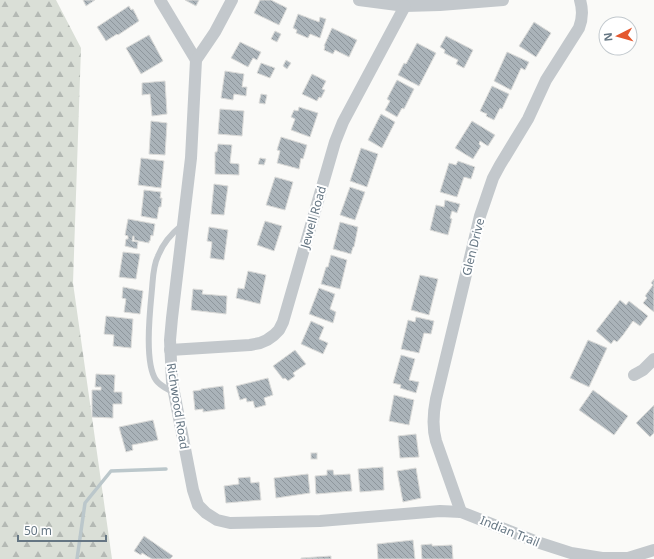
<svg xmlns="http://www.w3.org/2000/svg" width="654" height="559" viewBox="0 0 654 559" font-family="'Noto Sans',sans-serif">
  <defs>
    <pattern id="forest-firs" width="22" height="20" patternUnits="userSpaceOnUse"><rect width="22" height="20" fill="#dadfd7"/><path d="M5 1l3.5 6h-7zM16 11l3.5 6h-7z" fill="#b4b9b4"/></pattern>
    <pattern id="building-back-hatch" width="6" height="6" patternUnits="userSpaceOnUse"><rect width="6" height="6" fill="#aab3b9"/><path d="M-1 5l2 2M0 0l6 6M5-1l2 2" fill="none" stroke="#8e969c"/></pattern>
  </defs>
  <rect width="100%" height="100%" fill="#fafaf8"/>
  <polygon fill="url(#forest-firs)" points="0,0 56,0 81,48 73,283 112,559 0,559"/>
  <g fill="none" stroke-linecap="round" stroke-linejoin="round">
    <polyline stroke="#bbc7cb" stroke-width="3.5" points="77,559 85,503 111,471 166,469"/>
  </g>
  <g fill="url(#building-back-hatch)" stroke="#dcdcda">
    <polygon points="83,0 95,0 86,6"/>
    <polygon points="185,0 199,0 196,6"/>
    <polygon points="260,0 271,0 287,8 279,25 254,13"/>
    <polygon points="129,6 131,10 133,9 139,21 118,35 117,34 106,41 97,27"/>
    <polygon points="298,14 319,22 320,17 326,19 320,38 310,34 308,38 296,33 297,30 293,28"/>
    <polygon points="534,22 551,33 536,57 519,46"/>
    <polygon points="332,28 357,40 349,57 335,50 333,54 324,50 325,46 324,46"/>
    <polygon points="275,31 281,34 277,42 271,39"/>
    <polygon points="149,35 163,61 141,74 126,48"/>
    <polygon points="446,36 473,50 464,68 456,64 458,60 444,53 445,50 440,47"/>
    <polygon points="240,42 261,52 257,60 253,58 248,67 231,58"/>
    <polygon points="417,43 436,53 419,86 398,75 404,63 406,64"/>
    <polygon points="507,52 529,62 525,70 521,68 511,90 494,81"/>
    <polygon points="286,60 291,63 287,69 283,66"/>
    <polygon points="261,63 275,68 270,78 257,73"/>
    <polygon points="225,71 244,74 242,87 247,87 246,96 234,94 233,100 221,98"/>
    <polygon points="312,74 326,81 322,89 325,90 321,98 319,97 317,101 302,94"/>
    <polygon points="397,80 414,89 404,109 402,108 397,117 385,110 390,101 387,99"/>
    <polygon points="165,81 167,114 152,116 150,94 142,95 142,83"/>
    <polygon points="492,86 509,94 502,109 500,108 494,120 486,116 487,114 480,111"/>
    <polygon points="261,94 267,95 265,104 259,103"/>
    <polygon points="299,107 318,113 310,137 291,130 295,119 291,117 294,110 298,111"/>
    <polygon points="220,109 244,111 242,136 218,134"/>
    <polygon points="381,114 395,122 382,148 368,140"/>
    <polygon points="151,121 167,123 165,155 149,154"/>
    <polygon points="472,121 495,135 488,146 480,141 479,144 481,146 473,159 455,148"/>
    <polygon points="281,137 307,145 303,159 301,158 299,169 277,163 280,151 277,150"/>
    <polygon points="218,144 232,145 230,163 239,164 239,175 215,174 215,152 217,152"/>
    <polygon points="361,148 378,154 367,187 350,181"/>
    <polygon points="141,158 164,161 161,188 138,185"/>
    <polygon points="260,158 266,159 264,165 258,164"/>
    <polygon points="458,161 475,167 471,179 464,177 457,197 440,192 449,163 456,165"/>
    <polygon points="275,177 293,182 285,210 266,205"/>
    <polygon points="214,184 228,186 224,215 211,214"/>
    <polygon points="350,187 365,192 355,220 340,215"/>
    <polygon points="144,190 161,192 160,198 162,198 161,207 159,207 157,219 141,216"/>
    <polygon points="445,200 460,204 457,213 452,211 450,218 452,219 448,235 430,230 436,205 444,207"/>
    <polygon points="128,219 155,224 153,236 151,235 150,241 149,241 149,243 134,240 134,236 133,236 132,241 138,242 137,249 125,246 126,239 128,239 128,236 125,235"/>
    <polygon points="265,221 282,226 274,251 257,245"/>
    <polygon points="340,222 358,227 354,247 353,247 351,254 333,249"/>
    <polygon points="209,227 228,230 224,260 210,258 212,242 207,241"/>
    <polygon points="123,252 140,254 136,279 119,277"/>
    <polygon points="331,255 347,260 340,289 321,284 326,267 328,267"/>
    <polygon points="248,271 266,275 260,304 236,298 238,288 244,289"/>
    <polygon points="420,275 438,279 429,315 411,310"/>
    <polygon points="654,279 654,312 643,303 647,298 645,296 653,285 651,283"/>
    <polygon points="123,287 143,291 140,314 124,312 126,299 122,298"/>
    <polygon points="319,288 335,294 330,309 336,312 333,323 309,314"/>
    <polygon points="193,289 203,290 202,294 227,296 226,314 191,310"/>
    <polygon points="620,300 626,305 629,301 648,316 640,326 633,321 623,335 617,342 614,340 611,344 596,331"/>
    <polygon points="106,316 133,319 131,348 113,346 114,335 104,334"/>
    <polygon points="416,317 434,321 431,334 424,333 419,353 401,349 408,320 415,322"/>
    <polygon points="311,321 324,327 319,339 328,343 323,354 301,344"/>
    <polygon points="588,340 607,348 589,387 570,378"/>
    <polygon points="295,350 306,364 293,373 295,376 288,381 285,378 283,379 273,366"/>
    <polygon points="401,355 415,359 409,380 419,382 416,393 400,388 401,385 393,383"/>
    <polygon points="96,374 115,375 114,392 122,392 122,404 113,404 113,418 92,417 92,390 101,390 101,387 95,387"/>
    <polygon points="268,378 273,395 264,398 266,405 255,408 253,401 247,402 246,398 240,400 236,386"/>
    <polygon points="223,386 225,409 203,412 203,409 195,410 193,391 201,390 201,389"/>
    <polygon points="593,390 628,416 614,435 579,410"/>
    <polygon points="394,395 414,400 409,425 389,421"/>
    <polygon points="654,405 654,433 650,437 636,423"/>
    <polygon points="153,420 158,440 132,445 133,450 126,452 119,427"/>
    <polygon points="416,434 419,457 400,458 398,436"/>
    <rect x="311" y="453" width="6" height="6"/>
    <polygon points="383,467 384,490 360,492 358,469"/>
    <polygon points="416,468 421,498 403,502 397,471"/>
    <polygon points="327,470 333,470 334,475 350,474 352,491 316,494 315,476 327,475"/>
    <polygon points="308,474 310,493 276,498 274,478"/>
    <polygon points="250,477 251,483 259,482 261,500 226,503 224,486 239,484 238,478"/>
    <polygon points="144,536 173,556 170,559 152,559 142,553 141,555 134,551"/>
    <polygon points="413,540 415,559 378,559 377,544"/>
    <polygon points="432,544 432,546 452,545 453,559 422,559 421,545"/>
    <polygon points="331,556 331,559 301,559 301,558"/>
  </g>
  <g fill="none" stroke-linecap="round" stroke-linejoin="round">
    <path stroke="#c3c8cc" stroke-width="6" d="M174,393C168,389 160,386 156,380C144,363 150,310 152,289C153,278 153,266 158,256C163,243 172,233 182,225"/>
    <g stroke="#c3c8cc" stroke-width="12">
      <polyline points="160,0 196,60"/>
      <polyline points="232,0 215,32 196,60 191,158 172,318 170,340 172,382 193,490 198,505 206,513 217,520 230,523 320,521 440,511 461,512 540,543 571,553 602,558 628,558 654,550"/>
      <polyline points="359,0 405,6 440,5 503,0"/>
      <polyline points="170,350 250,345 260,343 267,340 274,335 279,330 283,322 335,142 343,122 405,6"/>
      <polyline points="634,375 643,370 654,359"/>
      <path d="M461,512L436,441C432,427 433,414 436,399L480,216L493,178L500,165L528,119L546,80L579,28C583,18 583,10 580,0"/>
    </g>
  </g>
  <g text-anchor="middle" dominant-baseline="central" stroke-width="4" stroke-linejoin="round" paint-order="stroke">
    <g font-size="12" fill="#657683" stroke="#fff">
      <text transform="translate(313 217) rotate(-74)">Jewell Road</text>
      <text transform="translate(473 247) rotate(-76)">Glen Drive</text>
      <text transform="translate(178 406) rotate(81)">Richwood Road</text>
      <text transform="translate(510 531) rotate(22)">Indian Trail</text>
    </g>
  </g>
  <g transform="translate(618 36) rotate(264)"><circle r="19" fill="#ffffff" stroke="#c1c8cd"/>
  <path d="M0-3L7 15L0 10L-7 15Z" fill="#e4572e"/>
  <text y="-6" font-size="11" font-weight="bold" text-anchor="middle" fill="#657683">N</text>
  </g>
  <path d="M18 535v6h88v-6" fill="none" stroke="#657683" stroke-width="2"/>
  <text x="24" y="535" font-size="12" fill="#657683" stroke="#ffffff" stroke-width="3" paint-order="stroke">50 m</text>
</svg>
